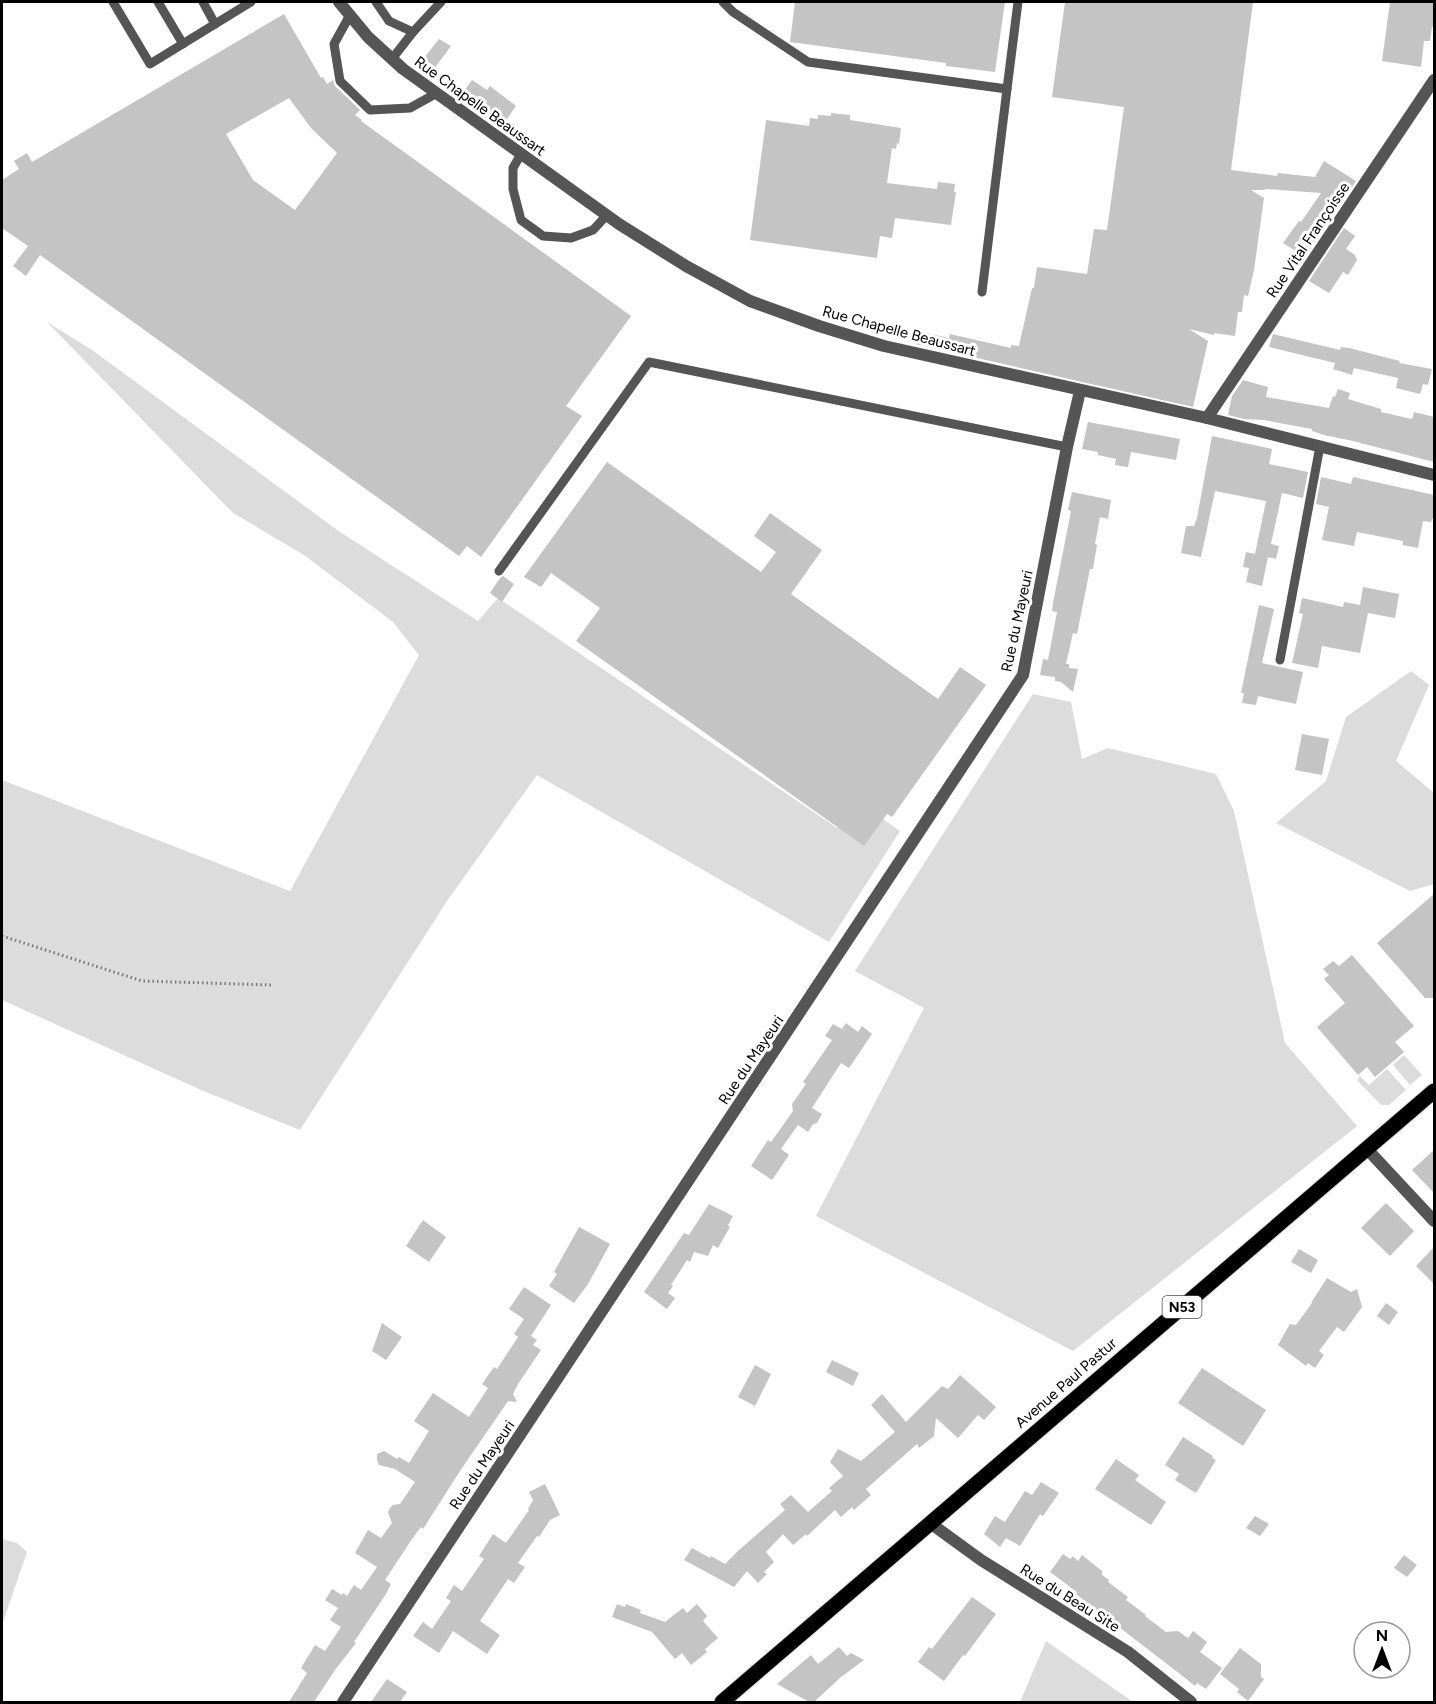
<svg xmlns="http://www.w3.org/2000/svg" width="1436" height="1704" viewBox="0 0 1436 1704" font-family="Figtree,sans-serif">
  <rect width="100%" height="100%" fill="#fff"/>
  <g fill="#dcdcdc">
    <polygon points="47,322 92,350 340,532 478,621 498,598 837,828 858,802 900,831 829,942 537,775 447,901 300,1130 201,1090 2,1000 2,780 290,891 419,655 393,622 304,555 233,513"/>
    <polygon points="1411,671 1429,685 1396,761 1434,793 1434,884 1410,891 1276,823 1326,781 1346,717"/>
    <polygon points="1033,694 1071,702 1082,759 1108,748 1216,774 1234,811 1285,1043 1357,1126 1073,1351 816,1216 924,1008 855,971"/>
    <polygon points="1404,1055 1422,1075 1410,1085 1393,1065"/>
    <polygon points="1387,1069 1406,1090 1389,1105 1381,1105 1357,1080 1360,1076 1369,1085"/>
    <polygon points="2,1539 17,1543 27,1552 2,1625"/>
    <polygon points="1046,1641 1133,1702 1020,1702"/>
  </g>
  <g fill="#c4c4c4" fill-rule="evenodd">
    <polygon points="795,2 1005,2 995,72 946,66 946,63 790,42"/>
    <polygon points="1065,2 1253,2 1231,170 1277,176 1278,173 1315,177 1324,161 1356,181 1305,257 1283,243 1299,221 1301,222 1321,193 1265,189 1265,190 1251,190 1264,198 1254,270 1248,296 1244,295 1242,312 1238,312 1235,336 1214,333 1214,335 1189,329 1208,341 1193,407 915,344 918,331 949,338 950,334 1011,348 1011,345 1019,346 1032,288 1034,288 1037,267 1087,274 1094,229 1107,230 1124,107 1052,97"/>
    <polygon points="1390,2 1434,2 1434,27 1432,27 1430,41 1424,41 1421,67 1382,61"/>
    <path d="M284,14L321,78L323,77L327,84L333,80L335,86L360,110L355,115L362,120L361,121L631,316L566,406L582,416L481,557L467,546L459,556L40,255L26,276L13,266L28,246L2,228V180L19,169L14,161L27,153L32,162ZM289,98L311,128L337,153L295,210L253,180L226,134Z"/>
    <polygon points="439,39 451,46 428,77 416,68"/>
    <polygon points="472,80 487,90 490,86 516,106 500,129 459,98"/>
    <polygon points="831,113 850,115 850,120 901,128 899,144 897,143 896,149 892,148 887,183 937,189 938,182 955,184 954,192 956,192 951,225 895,218 892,238 880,236 877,258 750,240 766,120 809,126 810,118 818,119 818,115 831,116"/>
    <polygon points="1344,228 1355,236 1346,249 1355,255 1357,260 1348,275 1343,272 1329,293 1309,281"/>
    <polygon points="1273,334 1340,350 1341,347 1349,348 1400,361 1399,363 1432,369 1428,385 1423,384 1420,394 1396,388 1398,378 1354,368 1352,375 1333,369 1335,363 1269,347"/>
    <polygon points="1243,380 1268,387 1266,397 1329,408 1333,396 1335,397 1338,389 1350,393 1348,399 1381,409 1381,412 1412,419 1414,412 1434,417 1434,462 1353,441 1324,435 1312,431 1312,429 1264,420 1244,419 1228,415 1232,396"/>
    <polygon points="1088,422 1180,439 1176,460 1131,452 1128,467 1115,465 1116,459 1098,455 1098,452 1082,449"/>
    <polygon points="1212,436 1272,449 1269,464 1308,472 1303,498 1282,493 1271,544 1279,546 1276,559 1268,557 1262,586 1246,582 1249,568 1243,567 1246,552 1255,554 1266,501 1215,491 1201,557 1181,553 1186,526 1194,526 1197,518"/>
    <polygon points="607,462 761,572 776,552 754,536 770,513 822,550 791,594 938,699 960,667 986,685 892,817 887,814 864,846 576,641 600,608 551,573 541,587 524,577"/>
    <polygon points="1321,477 1351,484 1353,477 1434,495 1434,519 1432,519 1431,522 1423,521 1418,548 1403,545 1403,541 1357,532 1354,546 1322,540 1329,507 1316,504"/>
    <polygon points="1072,492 1111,500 1108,519 1100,517 1095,544 1097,545 1093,569 1090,569 1077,634 1073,633 1066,664 1069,664 1069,668 1078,669 1073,692 1061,682 1055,681 1055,677 1040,675 1043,659 1048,660 1057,612 1052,611 1053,603 1071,511 1068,510"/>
    <polygon points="503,576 514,584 502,602 490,593 500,578"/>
    <polygon points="1363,587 1399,594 1395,618 1368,613 1360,653 1322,646 1318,668 1292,663 1303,614 1299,613 1302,598 1343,607 1344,602 1360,605"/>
    <polygon points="1259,605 1274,609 1262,663 1303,672 1296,704 1258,696 1256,705 1242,703 1244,693 1241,693"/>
    <polygon points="1302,734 1329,739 1322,775 1295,770"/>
    <polygon points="1434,894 1434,998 1425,998 1377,943"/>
    <polygon points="1352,955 1414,1026 1395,1042 1404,1052 1375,1077 1367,1067 1358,1075 1317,1027 1345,1003 1324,979 1329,975 1323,969 1333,961 1339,966"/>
    <polygon points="846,1023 858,1032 862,1026 872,1034 849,1068 841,1063 812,1108 822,1114 817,1123 813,1124 808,1132 798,1125 781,1149 789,1155 772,1180 751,1166 768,1140 771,1142 793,1111 792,1104 806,1084 803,1082 832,1040 825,1036 833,1024 842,1029"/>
    <polygon points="1434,1150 1434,1193 1412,1170"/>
    <polygon points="1386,1203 1414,1231 1390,1256 1361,1228"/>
    <polygon points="709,1204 733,1216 728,1225 730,1227 718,1248 713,1245 708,1256 694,1252 690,1262 687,1260 671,1285 673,1286 668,1293 675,1298 667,1309 644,1292 684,1233 689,1235"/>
    <polygon points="423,1220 446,1237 429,1262 406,1246"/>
    <polygon points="579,1227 610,1244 588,1284 574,1303 549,1286 557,1274 554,1272"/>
    <polygon points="1434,1247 1434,1284 1416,1266"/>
    <polygon points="1299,1249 1318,1260 1311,1273 1291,1262"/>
    <polygon points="1327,1278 1351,1292 1357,1289 1362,1307 1344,1332 1337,1327 1319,1351 1324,1355 1315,1368 1308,1363 1306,1366 1278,1345 1290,1324 1296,1325 1312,1303 1311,1303"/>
    <polygon points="524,1287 551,1305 531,1336 537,1340 533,1345 541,1350 518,1384 513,1394 517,1402 508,1401 460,1471 423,1529 421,1527 412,1539 385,1580 391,1584 386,1594 354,1642 356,1643 335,1670 314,1702 289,1702 307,1673 301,1668 315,1645 325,1651 341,1627 330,1620 338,1608 325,1600 332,1589 342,1595 343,1593 347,1596 354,1585 361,1590 377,1567 355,1553 368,1530 381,1538 392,1523 388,1512 390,1508 393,1505 400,1504 415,1482 395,1469 379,1465 377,1460 377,1454 384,1451 397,1459 399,1457 409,1463 429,1431 414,1421 433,1393 469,1417 488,1388 482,1384 494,1367 497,1369 518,1337 514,1334 524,1319 509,1309"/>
    <polygon points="1386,1303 1398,1312 1389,1325 1377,1316"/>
    <polygon points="382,1323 402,1337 386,1360 372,1351"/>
    <polygon points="832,1360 859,1373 853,1386 826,1372"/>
    <polygon points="755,1365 771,1374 755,1406 738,1397"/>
    <polygon points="1202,1368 1266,1410 1243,1446 1178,1403"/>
    <polygon points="960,1375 996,1407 984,1420 978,1415 958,1438 936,1418 934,1436 919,1448 917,1444 866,1489 871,1495 854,1510 852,1507 841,1517 835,1510 807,1536 806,1534 793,1545 783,1534 766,1552 774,1562 764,1572 767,1574 758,1583 747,1571 734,1587 684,1560 692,1548 710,1558 711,1556 725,1564 739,1550 785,1510 780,1504 791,1495 808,1512 832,1491 829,1488 843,1476 830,1462 838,1449 861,1461 895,1432 871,1405 882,1394 906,1422 942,1386 948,1389"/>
    <polygon points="1183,1437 1213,1456 1212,1458 1216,1460 1196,1493 1175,1480 1179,1474 1165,1465"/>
    <polygon points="1116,1459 1139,1475 1135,1480 1166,1502 1151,1525 1095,1489"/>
    <polygon points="1041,1482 1059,1493 1043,1516 1040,1514 1020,1546 1006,1538 1000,1547 984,1534 995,1516 1005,1522 1025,1491 1032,1495"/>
    <polygon points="545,1484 560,1515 550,1520 539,1537 537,1536 518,1563 525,1567 514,1583 508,1579 480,1621 500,1635 487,1654 453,1631 439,1653 413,1636 423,1622 432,1629 451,1601 446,1598 454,1585 462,1591 484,1559 479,1556 493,1534 506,1543 529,1510 528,1509 533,1500 529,1492"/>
    <polygon points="1255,1516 1269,1524 1260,1536 1246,1528"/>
    <polygon points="1063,1554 1070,1559 1073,1556 1078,1561 1082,1555 1102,1571 1102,1575 1109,1580 1108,1582 1128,1597 1126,1600 1146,1615 1145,1616 1166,1632 1178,1631 1188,1638 1193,1631 1207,1642 1200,1652 1222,1668 1206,1689 1197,1683 1195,1686 1180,1674 1076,1594 1077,1592 1050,1572"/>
    <polygon points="1404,1555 1417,1565 1407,1577 1394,1568"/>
    <polygon points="972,1597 996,1614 965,1656 963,1655 944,1681 918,1662 929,1647 932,1649"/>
    <polygon points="617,1604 625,1607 626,1604 641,1610 640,1613 665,1622 683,1608 687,1613 697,1604 707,1616 703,1621 718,1638 705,1649 707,1652 691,1665 682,1653 675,1659 652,1632 612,1617"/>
    <polygon points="839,1647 847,1656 851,1653 864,1660 841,1677 814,1702 809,1702 777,1684 811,1655 818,1664"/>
    <polygon points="1240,1648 1261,1664 1261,1677 1264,1679 1248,1701 1237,1692 1239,1689 1220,1674"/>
    <polygon points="387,1679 407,1692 400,1702 371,1702"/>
  </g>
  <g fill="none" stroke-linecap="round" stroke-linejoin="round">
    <g stroke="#dbdbdb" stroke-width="17">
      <polyline id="primary" points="722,1702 1434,1091"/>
    </g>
    <polyline stroke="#777" stroke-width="3" stroke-dasharray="1.5 3" stroke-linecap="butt" points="2,936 142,981 271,985"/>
    <g stroke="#555" stroke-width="9">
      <polyline points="113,2 150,64 251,2"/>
      <polyline points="158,2 183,44"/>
      <polyline points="203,2 215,24"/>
      <polyline points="376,2 389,21 413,32 392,59"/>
      <polyline points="723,2 733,12 808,62 1007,89 1018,2"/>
      <polyline points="350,15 334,44 340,81 370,110 410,108 437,93"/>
      <polyline points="413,32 441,2"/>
      <polyline points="521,154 513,168 513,189 521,220 543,236 571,238 593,230 607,215"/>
      <polyline points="982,292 1007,89"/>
      <polyline points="499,571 649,362 1067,447"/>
      <polyline points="1280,660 1320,446"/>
    </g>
    <g stroke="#555" stroke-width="12">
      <polyline points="339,2 368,37 403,69 619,224 686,266 750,301 819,326 884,346 1207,418 1434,475"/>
      <polyline points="1207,418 1434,80"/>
      <polyline points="1367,1149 1434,1221"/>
      <polyline points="930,1523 981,1560 1128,1652 1191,1702"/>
      <polyline points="343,1702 1023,675 1067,447 1080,391"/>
    </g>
    <use href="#primary" stroke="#000" stroke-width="15"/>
  </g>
  <g text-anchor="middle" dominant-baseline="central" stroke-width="6" stroke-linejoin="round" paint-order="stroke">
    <rect fill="#fff" stroke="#4c4c4c" stroke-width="1.5" x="1162.5" y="1296" width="39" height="22" rx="4.5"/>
    <g font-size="14" font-weight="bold" fill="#000">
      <text x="1182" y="1307">N53</text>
    </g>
    <g font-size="15" fill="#000" stroke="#fff">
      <text transform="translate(480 106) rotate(36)">Rue Chapelle Beaussart</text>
      <text transform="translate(1308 240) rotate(-56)">Rue Vital Françoisse</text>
      <text transform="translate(899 331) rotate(15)">Rue Chapelle Beaussart</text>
      <text transform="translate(1017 621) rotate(-78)">Rue du Mayeuri</text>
      <text transform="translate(751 1060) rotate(-56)">Rue du Mayeuri</text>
      <text transform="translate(1066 1383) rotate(-41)">Avenue Paul Pastur</text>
      <text transform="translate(482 1465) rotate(-56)">Rue du Mayeuri</text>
      <text transform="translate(1070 1598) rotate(32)">Rue du Beau Site</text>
    </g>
  </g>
  <rect width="1436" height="1704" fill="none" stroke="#000000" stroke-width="6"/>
  <g transform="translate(1382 1650)"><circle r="28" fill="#ffffff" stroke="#999999" stroke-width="1.5"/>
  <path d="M0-4.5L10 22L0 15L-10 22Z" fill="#000000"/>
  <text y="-9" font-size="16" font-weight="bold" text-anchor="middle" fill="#000000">N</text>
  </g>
</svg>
